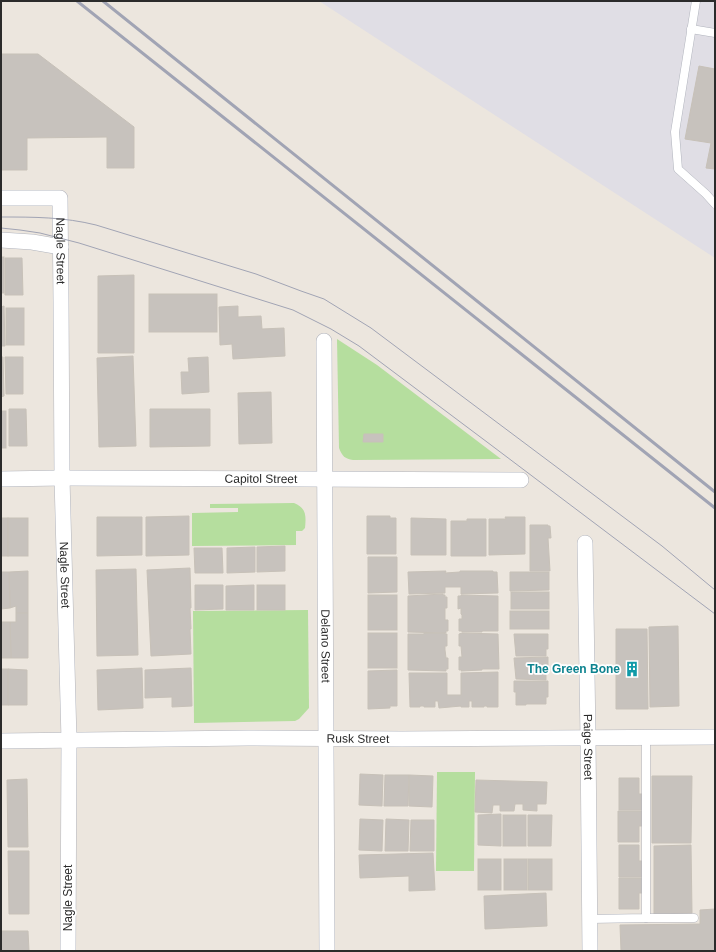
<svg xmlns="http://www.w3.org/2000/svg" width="716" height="952" viewBox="0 0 716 952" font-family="Helvetica,sans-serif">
  <rect width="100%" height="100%" fill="#ece6de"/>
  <polygon fill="#e0dee5" points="319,1 715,1 715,258"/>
  <g fill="#b5de9e">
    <path d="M337,339L377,365L501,459L353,460C345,459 342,456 339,448Z"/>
    <path d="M294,503C307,508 306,517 305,528L302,531H296V545L192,546V513L238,512V508H210V504Z"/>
    <polygon points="308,610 309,708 299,719 295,721 194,723 193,611"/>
    <polygon points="437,772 475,772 474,871 436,871"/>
  </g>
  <g fill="#c7c2bd" stroke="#c7c1b8">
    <polygon points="1,54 38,54 134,127 134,168 107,168 107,137 27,138 27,170 1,170"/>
    <polygon points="699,66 715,69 715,169 706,168 711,143 685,139"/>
    <rect x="1" y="257" width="3" height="36"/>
    <polygon points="5,258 22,258 23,295 5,295"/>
    <polygon points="134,275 134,353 98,353 98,276"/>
    <rect x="149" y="294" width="68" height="38"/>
    <polygon points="4,306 5,346 1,346 1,307"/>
    <polygon points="238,306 238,317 261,316 262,329 284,328 285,356 233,359 232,344 220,345 219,307"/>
    <rect x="6" y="308" width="18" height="37"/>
    <polygon points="133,356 136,446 99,447 97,358"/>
    <polygon points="1,357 3,357 4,396 1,397"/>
    <polygon points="5,357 23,357 23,394 6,394"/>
    <polygon points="208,357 209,392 182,394 181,372 189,372 188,358"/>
    <polygon points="271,392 272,443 239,444 238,393"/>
    <polygon points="9,409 26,409 27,446 9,446"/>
    <polygon points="150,409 210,409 210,446 150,447"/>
    <rect x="1" y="411" width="5" height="37"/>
    <polygon points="364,434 383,434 383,442 363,442"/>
    <polygon points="189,516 189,555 146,556 146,517"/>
    <polygon points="367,516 390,516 390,518 396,518 396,554 367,554"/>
    <polygon points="97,517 142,517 142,555 97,556"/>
    <polygon points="505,517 525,517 525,554 489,555 489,519 506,519"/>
    <rect x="1" y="518" width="7" height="38"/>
    <rect x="8" y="518" width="20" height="38"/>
    <polygon points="411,518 446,519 446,555 411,555"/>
    <polygon points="467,519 486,519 486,556 451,556 451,521 467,521"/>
    <polygon points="530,525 548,525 548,526 550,526 551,538 548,538 550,571 530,571"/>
    <polygon points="285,546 285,571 257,572 257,547"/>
    <polygon points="255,547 255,572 227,573 227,548"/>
    <polygon points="194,548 222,548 223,573 195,573"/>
    <polygon points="368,557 397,557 397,592 368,593"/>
    <polygon points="190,568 191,608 190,608 191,629 190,629 191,654 151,656 147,570"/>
    <polygon points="136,569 138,655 97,656 96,570"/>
    <polygon points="28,571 28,613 16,613 16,606 10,608 9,572"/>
    <polygon points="446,571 445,573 460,572 460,571 493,571 493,572 497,572 498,593 461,594 461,587 445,587 445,593 409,594 408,572"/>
    <polygon points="1,572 9,572 10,608 1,609"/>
    <polygon points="510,572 549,572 549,590 510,591"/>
    <polygon points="195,585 223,585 223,609 195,610"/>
    <polygon points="254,585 254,610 226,610 226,586"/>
    <rect x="257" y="585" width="28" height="25"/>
    <rect x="511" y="592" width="38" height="17"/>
    <polygon points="443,594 443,595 445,595 445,597 447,597 447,608 445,608 445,620 448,620 448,631 446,631 446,633 408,632 408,596"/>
    <rect x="368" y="595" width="29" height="35"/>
    <polygon points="461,595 498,596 498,631 482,631 482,632 462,632 462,631 459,631 459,619 462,619 462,615 461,614 461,608 458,609 458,596 461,596"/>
    <rect x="510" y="611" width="39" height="18"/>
    <polygon points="16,613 28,613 28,658 11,658 10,622 16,622"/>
    <polygon points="1,622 10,622 11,658 1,658"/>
    <polygon points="678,626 679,706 650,707 649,627"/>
    <polygon points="616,629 647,629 648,709 616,709"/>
    <rect x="368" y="633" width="29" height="35"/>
    <polygon points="424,633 445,633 445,634 447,634 447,646 445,646 445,650 446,658 448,658 448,669 446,669 446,671 408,670 408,634 424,634"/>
    <polygon points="462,633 498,634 499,669 482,669 482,670 461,671 462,670 459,670 459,657 462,657 461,646 459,646 459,634"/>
    <polygon points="514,634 548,634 548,649 546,649 546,656 516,656"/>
    <polygon points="548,657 548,673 546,673 546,680 516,679 514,658"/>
    <polygon points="142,668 143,708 98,710 97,670"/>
    <polygon points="191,668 192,706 172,707 172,697 145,698 145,670"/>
    <rect x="1" y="669" width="7" height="36"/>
    <polygon points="8,669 27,670 27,705 8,705"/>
    <polygon points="397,670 397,706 390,706 390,708 368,709 368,671"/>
    <polygon points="498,672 498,707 487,707 487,706 484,706 484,707 472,707 472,701 469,701 469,707 461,707 461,706 439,708 438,701 435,701 435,707 424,707 424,706 420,706 420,707 410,707 409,673 447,673 447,695 461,695 461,673"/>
    <polygon points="514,681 548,681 548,697 546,697 546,704 526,704 526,705 516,705 516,692 514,692"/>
    <polygon points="360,774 383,775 382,806 359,805"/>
    <polygon points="385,775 409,775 408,806 384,806"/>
    <polygon points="409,775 433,776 432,807 409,806"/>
    <polygon points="652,776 692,776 691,843 652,843"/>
    <polygon points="619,778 639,778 639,794 642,794 642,810 619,810"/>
    <polygon points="27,779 28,847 8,847 7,780"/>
    <polygon points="476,780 547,782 546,804 537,804 537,811 523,810 523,804 515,804 514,811 500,811 500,805 493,805 492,813 475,812"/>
    <polygon points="618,811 642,811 642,826 639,826 639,842 618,842"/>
    <polygon points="501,814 501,846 478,845 478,815"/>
    <rect x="503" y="815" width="23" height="31"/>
    <polygon points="528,815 552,815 551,846 528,846"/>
    <polygon points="360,819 383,820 382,851 359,850"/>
    <polygon points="386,819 409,820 408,851 385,851"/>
    <polygon points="411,820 434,820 434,851 410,851"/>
    <polygon points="619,845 639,845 639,861 642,861 642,877 619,877"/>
    <polygon points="691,845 692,913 654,914 654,846"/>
    <polygon points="8,851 29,851 29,914 9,914"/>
    <polygon points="433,853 435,890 409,891 409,876 360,878 359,855"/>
    <rect x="478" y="859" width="23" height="31"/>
    <rect x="504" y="859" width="23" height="31"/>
    <rect x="528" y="859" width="24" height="31"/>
    <polygon points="619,878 643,878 643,893 639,893 639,909 619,909"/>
    <polygon points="546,893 547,926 485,929 484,896"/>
    <polygon points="715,909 715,951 621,951 620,925 700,924 700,910"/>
    <polygon points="1,931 28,931 29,951 1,951"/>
  </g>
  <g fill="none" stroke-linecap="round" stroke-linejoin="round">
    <g stroke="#b1b4bd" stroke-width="9">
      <g id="service">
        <polyline points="696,1 675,132 678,169 706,194 715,204"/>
        <polyline points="691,29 715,33"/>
        <polyline points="646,918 694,918"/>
        <polyline points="590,919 646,918 646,738"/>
      </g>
    </g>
    <g stroke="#b1b4bd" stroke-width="16">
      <g id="minor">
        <path id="s1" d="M1,198H60L61,301L62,478L69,740L68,951"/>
        <polyline points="1,240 32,242 61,247"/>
        <path id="s2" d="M324,341L327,951"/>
        <path id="s3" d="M1,479L62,478L521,480"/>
        <path id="s4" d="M585,543L588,738L590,951"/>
        <path id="s5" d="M1,741L248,738L402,739L715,737"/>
      </g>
    </g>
    <use href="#service" stroke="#fff" stroke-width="8"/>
    <use href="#minor" stroke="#fff" stroke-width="15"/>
    <g stroke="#a1a4b4" stroke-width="1">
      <path d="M1,217C34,217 64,217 96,225L256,274L301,291L324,299L371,328L662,546L715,590"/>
      <polyline points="1,228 20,230 40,233 79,243 293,310 331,329 359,346 487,442 715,614"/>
    </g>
    <g stroke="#a1a4b4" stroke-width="3">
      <polyline points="77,1 715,508"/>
      <polyline points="103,1 715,492"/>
    </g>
  </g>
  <defs>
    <g id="building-bare" transform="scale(1.2)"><path d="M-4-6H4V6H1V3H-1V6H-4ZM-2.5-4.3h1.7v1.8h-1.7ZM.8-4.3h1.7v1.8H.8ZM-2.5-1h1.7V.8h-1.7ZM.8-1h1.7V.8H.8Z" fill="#0f9aa8" stroke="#fff" stroke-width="2.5" paint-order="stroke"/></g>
  </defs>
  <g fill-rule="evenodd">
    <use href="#building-bare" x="632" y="669"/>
  </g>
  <g text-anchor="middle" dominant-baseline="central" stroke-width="3.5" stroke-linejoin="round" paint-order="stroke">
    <g font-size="12" fill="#2b2b2b" stroke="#fff">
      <text stroke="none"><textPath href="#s1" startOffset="112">Nagle Street</textPath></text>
      <text stroke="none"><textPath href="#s3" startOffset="260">Capitol Street</textPath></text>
      <text stroke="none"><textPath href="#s1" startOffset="436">Nagle Street</textPath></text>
      <text stroke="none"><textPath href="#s2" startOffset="305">Delano Street</textPath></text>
      <text stroke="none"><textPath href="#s5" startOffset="357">Rusk Street</textPath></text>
      <text stroke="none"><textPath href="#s4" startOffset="204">Paige Street</textPath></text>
      <text transform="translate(68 898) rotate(-90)">Nagle Street</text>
    </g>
    <g font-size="12" font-weight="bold" fill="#0d838f" stroke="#fff" text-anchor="end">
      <text x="620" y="669">The Green Bone</text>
    </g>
  </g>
  <rect width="716" height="952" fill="none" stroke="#2b2b2b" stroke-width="4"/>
</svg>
